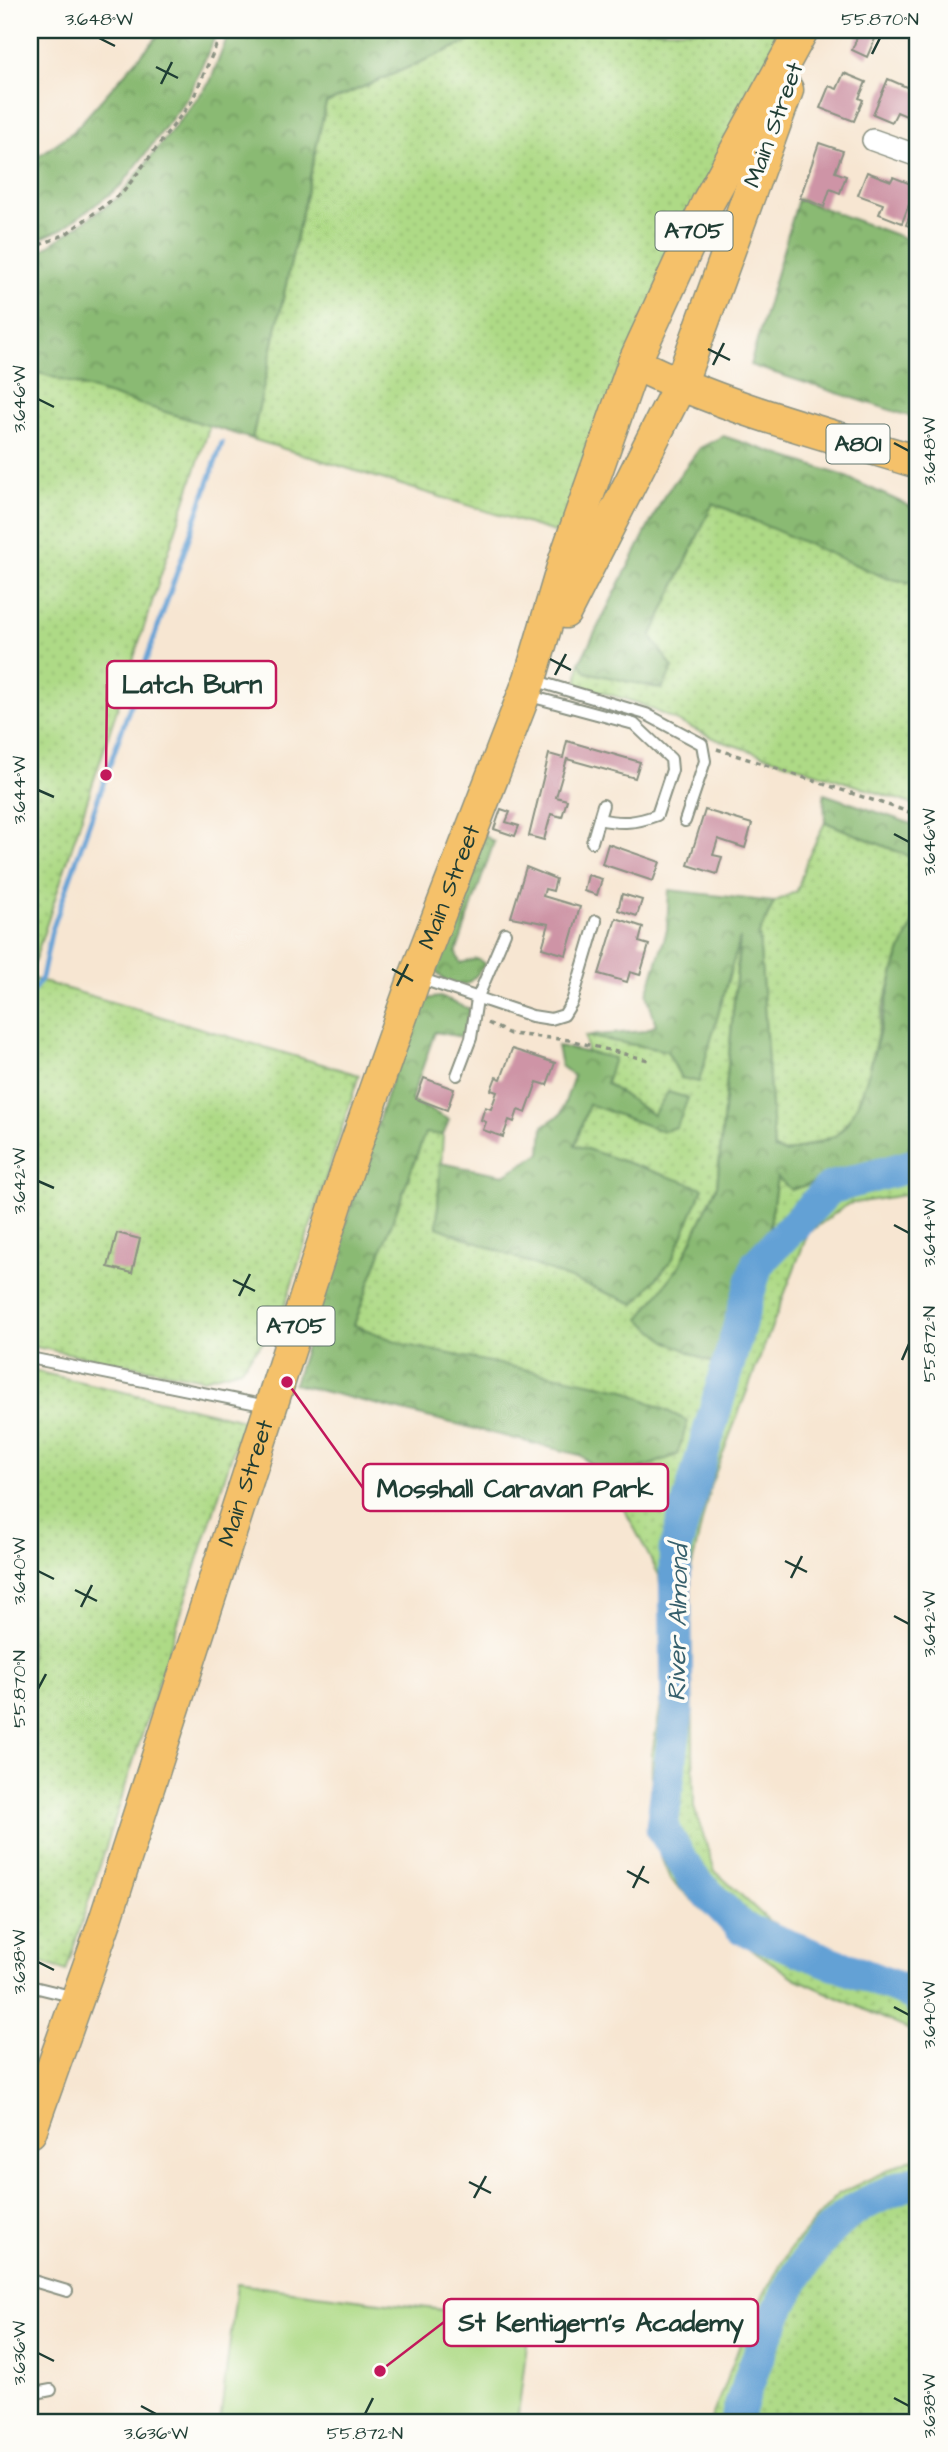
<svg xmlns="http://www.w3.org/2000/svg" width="948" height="2452" viewBox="0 0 948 2452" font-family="'Architects Daughter',sans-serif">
  <defs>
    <pattern id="grass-dots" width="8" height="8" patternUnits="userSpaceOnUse" patternTransform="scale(1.75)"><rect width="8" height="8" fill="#aeda86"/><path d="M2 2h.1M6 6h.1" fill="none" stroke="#95bc74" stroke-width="1.8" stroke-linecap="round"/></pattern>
    <pattern id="forest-crowns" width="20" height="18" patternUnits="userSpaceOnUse" patternTransform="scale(1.75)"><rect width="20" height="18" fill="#8aba73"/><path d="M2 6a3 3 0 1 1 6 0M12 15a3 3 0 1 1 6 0" fill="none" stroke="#70985f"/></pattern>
  </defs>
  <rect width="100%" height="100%" fill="#fdfcf7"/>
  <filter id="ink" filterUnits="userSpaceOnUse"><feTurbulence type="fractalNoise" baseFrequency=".0143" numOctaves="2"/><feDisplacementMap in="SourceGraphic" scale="14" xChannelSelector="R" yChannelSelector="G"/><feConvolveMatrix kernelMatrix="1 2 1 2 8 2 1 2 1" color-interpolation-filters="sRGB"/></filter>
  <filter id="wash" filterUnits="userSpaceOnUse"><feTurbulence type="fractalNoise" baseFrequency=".00686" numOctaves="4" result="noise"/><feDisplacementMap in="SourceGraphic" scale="28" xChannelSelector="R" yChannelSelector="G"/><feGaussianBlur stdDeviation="1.57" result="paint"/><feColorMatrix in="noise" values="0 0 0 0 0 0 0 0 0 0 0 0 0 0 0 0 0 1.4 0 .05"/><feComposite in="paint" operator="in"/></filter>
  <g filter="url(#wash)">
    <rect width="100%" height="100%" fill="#f7e6d2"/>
    <g fill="url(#grass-dots)" stroke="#668c5d" stroke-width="2">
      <polygon points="495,30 786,30 561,534 252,439 326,103"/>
      <polygon points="30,370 210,425 30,975"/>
      <polygon points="713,502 886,578 918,584 918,806 718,740 638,703 577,685 580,662 587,672 673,668 651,637"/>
      <polygon points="825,822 911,857 918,877 916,920 898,957 883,1007 868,1077 855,1111 837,1135 785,1153 774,1149 759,934 774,902 797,891 806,862"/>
      <polygon points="740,932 717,1186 680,1265 641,1318 768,1238 777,1176 908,1151 918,1119 918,1193 848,1204 808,1233 710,1487 690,1573 694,1807 715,1871 769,1921 813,1942 918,1979 918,2034 795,1978 726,1932 670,1879 651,1832 652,1754 668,1665 659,1575 609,1480 677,1455 354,1325 425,1132 443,1135 437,1227 575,1146 589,1104 662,1131 654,1116 606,1083 613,1058 587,1052 585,1036 667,1051 681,1078"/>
      <polygon points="30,978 359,1075 280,1321 240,1369 203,1379 30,1346"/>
      <polygon points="30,1370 243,1420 66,1971 30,1958"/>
      <polygon points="918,2159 918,2422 710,2422 750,2319 789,2250 838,2194 909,2160"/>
    </g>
    <g fill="url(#forest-crowns)" stroke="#547c54" stroke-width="2">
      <polygon points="163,30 218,30 188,97 121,186 62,229 30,243 30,162 73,132"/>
      <polygon points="230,30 495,30 326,103 252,439 30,370 30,259 119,197 210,82"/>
      <polygon points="798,199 918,243 918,419 750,365"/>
      <polygon points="723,436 844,476 918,510 918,584 886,578 713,503 651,637 673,668 662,689 586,672 580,662 664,496 700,448"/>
      <polygon points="824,794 918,826 918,877 911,857 825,822"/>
      <path d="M484,835L494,842L456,953L460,963L477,959L485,964C468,989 454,996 434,968Z"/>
      <path d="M669,890L774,902L759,934L774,1149L785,1153C800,1148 823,1144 836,1135C868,1113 884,1003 896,964C904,938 916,927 918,898V1119L908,1151L791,1190L777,1177L768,1238L718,1366L666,1341L640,1319L680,1265L717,1186L740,938L699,1082L681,1078L667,1051L585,1036L645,1031L656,1025L647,994L667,930Z"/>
      <polygon points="440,997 470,1009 463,1037 435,1032 411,1100 449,1120 443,1135 425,1133 354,1325 406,1345 622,1389 688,1421 677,1455 609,1480 580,1455 294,1384 417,1000"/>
      <polygon points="557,1046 614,1058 606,1083 653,1115 668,1092 688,1098 677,1127 662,1131 589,1104 575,1145 703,1188 672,1260 635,1304 437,1227 440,1163 504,1175 541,1153 543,1126 561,1114 574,1076 561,1066"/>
    </g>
    <polygon fill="#aeda86" stroke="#668c5d" stroke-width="2" points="237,2284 530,2321 517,2422 220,2422"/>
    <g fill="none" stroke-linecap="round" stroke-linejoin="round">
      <polyline stroke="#63a1d5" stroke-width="5" points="30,995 42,978 51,933 222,443"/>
      <g stroke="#63a1d5" stroke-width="33">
        <polyline points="918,1164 830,1188 757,1264 675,1550 677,1710 662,1828 692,1877 742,1928 913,1994 918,1999"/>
        <path d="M736,2422C754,2359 794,2257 846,2216C861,2204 900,2186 918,2181"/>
      </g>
    </g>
    <g id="blocks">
      <g fill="#ce94a6">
        <polygon points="860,30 879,30 867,57 852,50"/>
        <polygon points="844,73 866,82 859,98 863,100 854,121 820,108 829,86 837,89"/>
        <polygon points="888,79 918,92 918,121 897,112 892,122 873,114"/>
        <polygon points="819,143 843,151 835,172 846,176 840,193 830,189 824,207 800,198"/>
        <polygon points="867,172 891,181 893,177 916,186 902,223 879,214 883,204 858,195"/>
        <polygon points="918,195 918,229 906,225"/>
        <polygon points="567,741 640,762 635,778 567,759 556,797 567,800 562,817 551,814 544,840 529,836 549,754 563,758"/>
        <polygon points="501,809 510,812 506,822 519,826 515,836 494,829"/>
        <polygon points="705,810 752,824 745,848 718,839 713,855 722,857 717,874 688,865"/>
        <polygon points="608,844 660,862 653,881 602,864"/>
        <polygon points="526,867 556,879 553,891 545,889 543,896 580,907 566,955 542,948 549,924 511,917"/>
        <polygon points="588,875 602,879 597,895 584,891"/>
        <polygon points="622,894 642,900 637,916 618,910"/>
        <polygon points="616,918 643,927 639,942 649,945 640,975 630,972 627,982 599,974"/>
        <polygon points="512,1049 555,1063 547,1085 537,1082 526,1113 518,1110 514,1122 509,1120 503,1137 483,1130 486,1122 481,1120 485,1107 491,1109 497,1092 491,1090 496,1077 501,1079"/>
        <polygon points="424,1078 454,1089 447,1110 416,1099"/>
        <polygon points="117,1233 140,1239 132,1273 108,1267"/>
      </g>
    </g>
  </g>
  <g filter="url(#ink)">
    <use href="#blocks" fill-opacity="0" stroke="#8b9283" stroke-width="2"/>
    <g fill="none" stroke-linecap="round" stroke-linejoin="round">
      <g stroke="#8b9283" stroke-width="14">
        <g id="service">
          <polyline points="533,680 646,714 702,744 705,761 685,821"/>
          <path d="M526,695L634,724L671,759L672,770L657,815C636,823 621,824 599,819"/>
          <polyline points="592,842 603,805"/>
          <polyline points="419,978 532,1016 551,1019 564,1015 572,1002 596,921"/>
          <polyline points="457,1075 471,1038 477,999 505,933"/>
          <polyline points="30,1358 267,1406"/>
          <polyline points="30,1986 75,1997"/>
          <polyline points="30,2280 67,2291"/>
          <polyline points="30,2394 51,2390"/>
        </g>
      </g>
      <g stroke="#8b9283" stroke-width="24">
        <polyline id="minor" points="873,140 918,156"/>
      </g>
      <g stroke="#8b9283" stroke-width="35">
        <g id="primary">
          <path d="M634,363C724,408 823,433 918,462"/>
          <polyline points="565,612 680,385 787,90"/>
          <path id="s1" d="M30,2132L105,1921L349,1164L415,977L530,679L565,560L634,363L707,204L802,30"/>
        </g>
      </g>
      <g stroke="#8b9283" stroke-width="3.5" stroke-dasharray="5 5" stroke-linecap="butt">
        <polyline points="30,249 66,234 124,191 192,101 223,30"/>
        <polyline points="717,749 918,815"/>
        <polyline points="488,1023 510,1034 569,1040 648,1060"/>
      </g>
      <use href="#service" stroke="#fff" stroke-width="10"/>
      <use href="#minor" stroke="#fff" stroke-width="21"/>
      <use href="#primary" stroke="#f5c16b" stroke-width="32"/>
    </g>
  </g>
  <path fill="none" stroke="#1f3d34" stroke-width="2.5" d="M99,38L115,46M872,54L880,38M156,67L178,78M161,84L172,62M708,349L730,360M713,365L724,343M38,399L54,407M894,443L909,451M550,659L571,670M555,675L566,654M38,790L54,797M894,834L909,842M392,969L413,981M397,986L408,964M38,1181L54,1188M894,1225L909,1233M233,1280L255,1291M239,1296L250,1274M902,1360L909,1344M785,1561L807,1572M38,1571L54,1579M791,1578L802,1556M75,1590L97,1601M81,1607L92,1585M894,1616L909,1624M38,1689L46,1674M627,1871L649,1883M633,1888L644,1866M38,1962L54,1970M894,2007L909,2015M469,2182L491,2193M474,2198L486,2176M38,2353L54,2361M894,2398L909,2406M141,2406L156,2414M365,2414L373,2398"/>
  <g text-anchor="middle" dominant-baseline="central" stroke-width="7" stroke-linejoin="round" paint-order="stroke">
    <g fill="#fdfcf7" stroke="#62766e" stroke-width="2">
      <rect x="655.5" y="211.5" width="77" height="39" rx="5"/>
      <rect x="826.5" y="424.5" width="63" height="39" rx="5"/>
      <rect x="257.5" y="1306.5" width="77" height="39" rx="5"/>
    </g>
    <g font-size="23" font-weight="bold" fill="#1f3d34">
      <text x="694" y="231">A705</text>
      <text x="858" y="444">A801</text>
      <text x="296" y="1326">A705</text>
    </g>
    <g font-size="24" fill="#1f3d34" stroke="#fdfcf7">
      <text transform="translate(774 125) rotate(-70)">Main Street</text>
      <text stroke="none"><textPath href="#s1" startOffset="1314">Main Street</textPath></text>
      <text stroke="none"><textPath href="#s1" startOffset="684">Main Street</textPath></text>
    </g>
    <g font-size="26" font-style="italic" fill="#37606c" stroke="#fdfcf7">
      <text transform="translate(678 1623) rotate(-89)">River Almond</text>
    </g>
  </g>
  <path fill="none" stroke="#c2185b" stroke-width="2.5" d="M106 775L107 684M287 1382L363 1488M380 2371L444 2322"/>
  <g fill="#c2185b" stroke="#fdfcf7" stroke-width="2.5">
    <circle cx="106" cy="775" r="7"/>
    <circle cx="287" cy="1382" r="7"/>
    <circle cx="380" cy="2371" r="7"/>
  </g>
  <g fill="#fdfcf7" stroke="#c2185b" stroke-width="2.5">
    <rect x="107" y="661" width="169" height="47" rx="7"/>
    <rect x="363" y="1464" width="305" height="47" rx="7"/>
    <rect x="444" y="2299" width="314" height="47" rx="7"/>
  </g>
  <g font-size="26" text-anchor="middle" font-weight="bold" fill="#1f3d34">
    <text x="192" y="693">Latch Burn</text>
    <text x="515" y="1497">Mosshall Caravan Park</text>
    <text x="601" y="2331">St Kentigern's Academy</text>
  </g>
  <rect width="948" height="2452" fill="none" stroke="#fdfcf7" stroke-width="77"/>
  <rect x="38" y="38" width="871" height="2376" fill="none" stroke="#1f3d34" stroke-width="2.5"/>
  <g font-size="18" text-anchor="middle" fill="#1f3d34">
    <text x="99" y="25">3.648°W</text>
    <text x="880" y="25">55.870°N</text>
    <text transform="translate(19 399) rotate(-90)" y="6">3.646°W</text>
    <text transform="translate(929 451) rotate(-90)" y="6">3.648°W</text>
    <text transform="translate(19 790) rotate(-90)" y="6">3.644°W</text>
    <text transform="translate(929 842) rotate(-90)" y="6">3.646°W</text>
    <text transform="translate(19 1181) rotate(-90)" y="6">3.642°W</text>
    <text transform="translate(929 1233) rotate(-90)" y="6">3.644°W</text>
    <text transform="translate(929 1344) rotate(-90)" y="6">55.872°N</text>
    <text transform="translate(19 1571) rotate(-90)" y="6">3.640°W</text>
    <text transform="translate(929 1624) rotate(-90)" y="6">3.642°W</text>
    <text transform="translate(19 1689) rotate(-90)" y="6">55.870°N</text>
    <text transform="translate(19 1962) rotate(-90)" y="6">3.638°W</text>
    <text transform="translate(929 2015) rotate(-90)" y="6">3.640°W</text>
    <text transform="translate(19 2353) rotate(-90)" y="6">3.636°W</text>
    <text transform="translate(929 2406) rotate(-90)" y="6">3.638°W</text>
    <text x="156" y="2439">3.636°W</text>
    <text x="365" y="2439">55.872°N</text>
  </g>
</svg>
